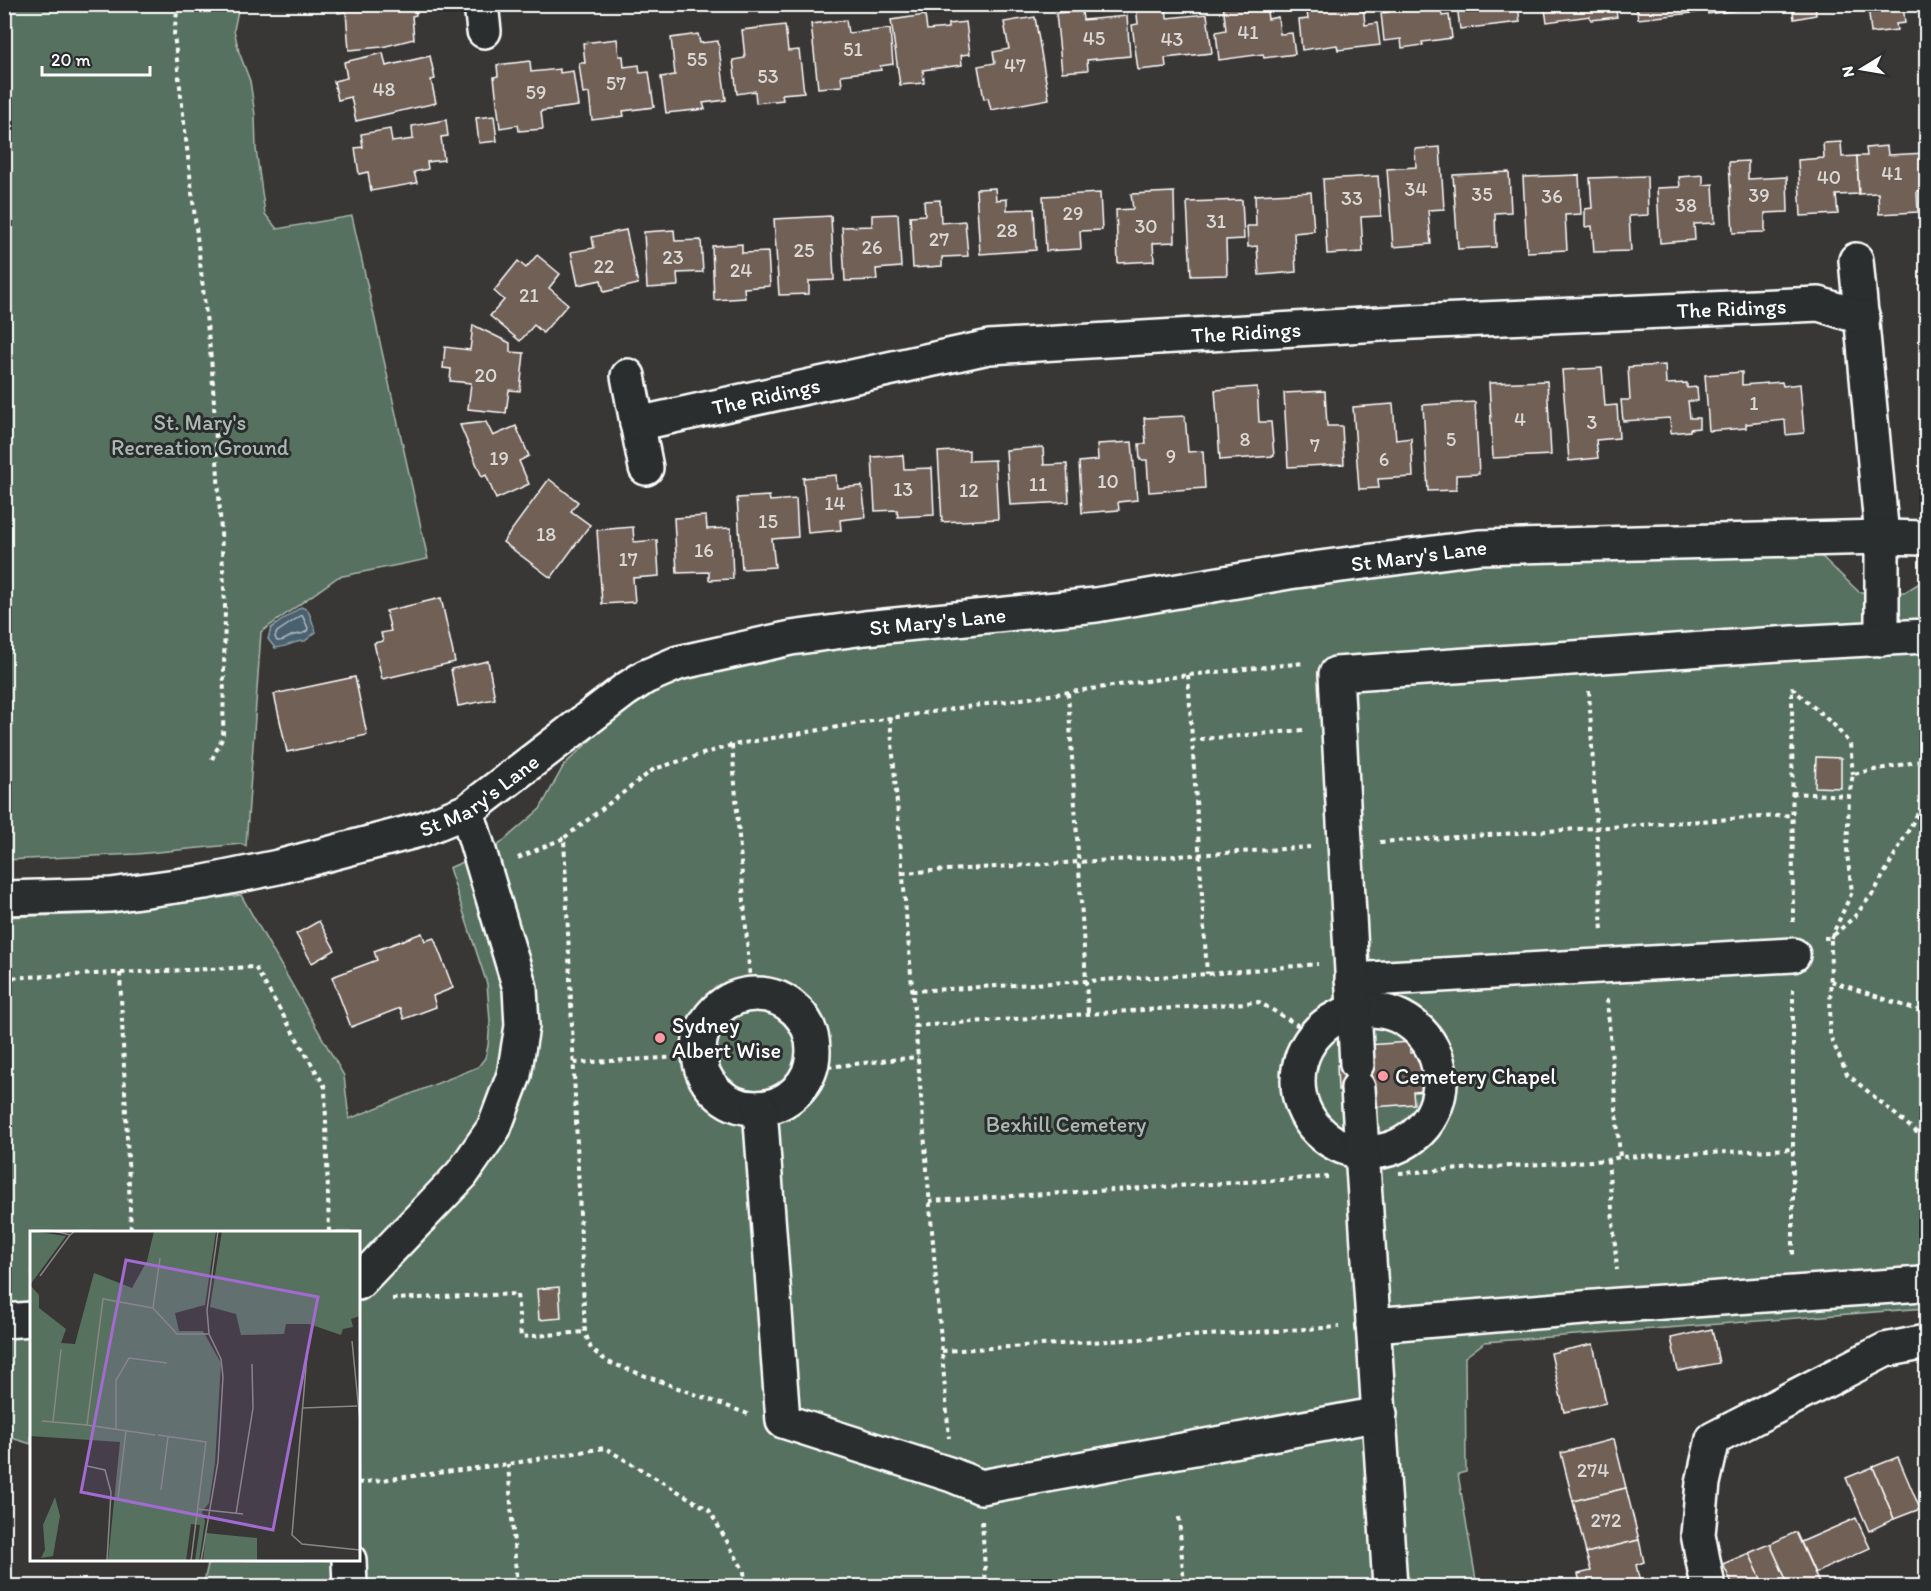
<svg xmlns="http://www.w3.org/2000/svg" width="1931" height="1591" viewBox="0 0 1931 1591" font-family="Itim,sans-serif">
  <rect width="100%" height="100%" fill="#383736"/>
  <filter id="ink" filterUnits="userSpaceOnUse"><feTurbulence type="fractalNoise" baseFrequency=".0167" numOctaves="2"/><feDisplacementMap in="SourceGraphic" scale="12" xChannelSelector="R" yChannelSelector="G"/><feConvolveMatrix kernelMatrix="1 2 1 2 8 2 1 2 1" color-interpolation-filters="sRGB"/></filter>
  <g filter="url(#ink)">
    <g fill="#57715f" stroke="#abb8af" stroke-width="1.5">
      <polygon points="4,5 239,5 234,30 239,52 250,81 255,115 256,149 265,214 277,229 352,216 428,559 338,577 261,632 246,846 241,844 137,854 5,860"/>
      <polygon points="1818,553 1859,592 1905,592 1926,579 1926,1308 1485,1342 1465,1357 1466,1472 1458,1474 1477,1586 203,1586 209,1560 358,1560 358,1232 32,1232 31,1444 5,1436 4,917 102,914 241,895 344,1076 349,1119 478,1067 485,1058 488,1046 490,1021 487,984 449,868 495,848 540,809 564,765 626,707 652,691 681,678 792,655 867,645 1097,621 1290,588 1488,563"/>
    </g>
    <path fill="#4a616e" stroke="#92a0a8" stroke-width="1.5" d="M301,607L308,610L316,632L305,641C294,641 287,647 275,648L268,639L271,628Z"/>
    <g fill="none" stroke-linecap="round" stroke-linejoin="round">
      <path stroke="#b7c0c5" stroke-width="1.5" d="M302,615L308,628L307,631C302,635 300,634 294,635C287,637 285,642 277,641L275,637L277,632Z"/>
    </g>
    <g fill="#6f6056" stroke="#fff" stroke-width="1.5">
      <polygon points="338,4 415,4 416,15 412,16 414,39 382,47 349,50 346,12 338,13"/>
      <polygon points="1166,4 1167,18 1207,14 1212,53 1165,58 1166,67 1138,70 1132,25 1138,24 1136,5"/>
      <polygon points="1223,4 1266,4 1268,19 1278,17 1280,34 1292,33 1295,54 1264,58 1263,54 1219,60 1216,32 1226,30"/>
      <polygon points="1306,4 1363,4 1365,25 1377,23 1380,45 1338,50 1337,45 1302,50 1299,20 1308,19"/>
      <polygon points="1388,4 1441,4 1442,16 1449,15 1452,38 1422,42 1423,45 1402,48 1401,39 1384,41 1381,13 1389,12"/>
      <polygon points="1527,4 1518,5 1520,22 1460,29 1457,5"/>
      <polygon points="1544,4 1615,4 1617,17 1591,20 1590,16 1547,22"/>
      <polygon points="1636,4 1700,4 1701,12 1638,19"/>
      <polygon points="1707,4 1736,4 1737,10 1708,14"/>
      <polygon points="1792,4 1815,4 1816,15 1794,19"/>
      <polygon points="1868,4 1903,4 1905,23 1896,24 1897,30 1871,33"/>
      <polygon points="1082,11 1083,20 1127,16 1130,56 1087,60 1088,70 1062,72 1056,13"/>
      <polygon points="925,15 927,30 948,28 948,24 966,22 970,54 961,55 962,65 923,70 924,83 900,85 891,20"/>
      <polygon points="1035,17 1049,99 991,110 988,98 984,99 978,66 995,63 993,52 1009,49 1004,22"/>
      <polygon points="846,20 848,33 890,29 893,64 880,66 881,70 841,75 842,86 818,88 811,24"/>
      <polygon points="785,25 788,51 799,50 804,92 782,94 783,100 756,103 755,91 737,94 733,60 745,58 742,30"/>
      <polygon points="698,34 700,43 718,41 726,100 703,103 705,109 666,113 661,77 675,75 671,38"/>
      <polygon points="617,39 619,56 623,56 624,67 639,65 640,73 649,72 654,107 623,111 624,116 592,120 589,93 583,94 579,63 585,63 583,43"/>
      <polygon points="383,53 386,66 430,56 435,79 431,80 436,103 356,121 351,97 338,100 334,81 347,78 344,62"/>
      <polygon points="530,61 531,72 560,69 560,73 573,71 578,106 541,111 543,129 519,131 518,125 500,128 494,77 498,76 497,65"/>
      <polygon points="494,116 497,141 479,143 476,118"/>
      <polygon points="446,120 448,136 441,137 444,160 427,162 428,169 414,172 417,183 371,191 368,172 359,174 355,148 363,147 361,134 390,129 392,142 413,139 412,126"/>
      <polygon points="1841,142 1842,157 1857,156 1859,194 1836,195 1838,214 1801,216 1798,160 1824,158 1823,143"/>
      <polygon points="1887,146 1888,155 1926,153 1926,190 1917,191 1918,212 1879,214 1878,193 1859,194 1857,156 1867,156 1866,148"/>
      <polygon points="1440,147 1444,209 1428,210 1431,244 1393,247 1387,169 1416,167 1415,149"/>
      <polygon points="1748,161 1748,179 1787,177 1788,212 1765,213 1765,232 1733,233 1729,162"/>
      <polygon points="1509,172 1511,212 1495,213 1496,247 1458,249 1453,175"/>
      <polygon points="1579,175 1581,214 1565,215 1567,250 1527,252 1523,177"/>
      <polygon points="1703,175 1703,185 1713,184 1715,223 1694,224 1695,240 1660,243 1657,188 1680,187 1679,177"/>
      <polygon points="1378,176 1381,216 1361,217 1363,252 1327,254 1323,179"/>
      <polygon points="1647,176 1648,215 1629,216 1631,251 1594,252 1592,226 1585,227 1585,209 1592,208 1590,178"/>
      <polygon points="995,188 996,200 1007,199 1007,210 1034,209 1036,250 980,254 976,189"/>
      <polygon points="1174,192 1175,242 1153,243 1154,261 1118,263 1116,210 1133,209 1131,194"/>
      <polygon points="1311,192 1314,231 1294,233 1296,272 1259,275 1257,246 1248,247 1247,226 1256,226 1255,195"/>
      <polygon points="1100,193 1102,230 1080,231 1081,249 1046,251 1043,196"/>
      <polygon points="940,200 941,223 965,221 968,256 942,257 942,266 913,268 910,216 925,215 924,201"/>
      <polygon points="1242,200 1244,239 1226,240 1227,275 1191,276 1187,202"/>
      <polygon points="898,214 901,267 876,269 877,280 845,281 842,227 872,226 872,215"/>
      <polygon points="831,216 834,280 809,281 809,294 779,295 774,219"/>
      <polygon points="626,230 638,284 604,292 601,280 578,285 571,252 594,248 592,237"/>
      <polygon points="674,230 675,241 701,240 703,272 677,273 678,286 647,288 644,232"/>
      <polygon points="742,244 742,253 768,252 770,286 744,288 745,298 714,300 712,246"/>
      <polygon points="537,255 560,274 549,288 568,304 543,333 534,325 520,341 490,316 504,300 494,291 518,261 526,268"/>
      <polygon points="473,325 510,343 510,352 524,353 520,391 509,390 506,413 468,409 471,383 450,381 451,369 443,368 445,347 470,350"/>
      <polygon points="1665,365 1666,384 1687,383 1687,388 1697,387 1698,401 1688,401 1690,418 1699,418 1699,428 1690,429 1690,431 1671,433 1670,418 1623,421 1621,400 1630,400 1628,367"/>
      <polygon points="1602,368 1605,406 1617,405 1619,438 1596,440 1598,458 1569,461 1562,370"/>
      <polygon points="1742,372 1742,385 1782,382 1783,386 1800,384 1804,433 1786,435 1785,420 1746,424 1746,428 1709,431 1705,375"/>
      <polygon points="1547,381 1551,455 1493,458 1489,383"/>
      <polygon points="1257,387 1259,422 1271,422 1274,456 1220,460 1215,390"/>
      <polygon points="1325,391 1327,426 1342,426 1344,464 1288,467 1284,393"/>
      <polygon points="1475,402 1479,474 1456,475 1456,490 1428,491 1423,405"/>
      <polygon points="1393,404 1396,440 1411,438 1413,477 1378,479 1379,488 1359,489 1353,407"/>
      <polygon points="1185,416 1188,452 1203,451 1205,488 1149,492 1147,460 1140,460 1139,444 1146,444 1144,418"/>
      <polygon points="486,422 493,436 516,426 529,456 519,461 529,484 496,499 486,475 482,477 460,425"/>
      <polygon points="1132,442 1137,500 1118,502 1119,510 1082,513 1079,462 1098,460 1097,444"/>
      <polygon points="1043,447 1044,465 1067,464 1069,502 1010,505 1006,450"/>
      <polygon points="969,450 969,461 995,460 998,519 942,522 938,452"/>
      <polygon points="903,455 904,469 932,468 934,515 898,517 897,510 875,511 872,457"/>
      <polygon points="836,475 837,488 862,486 866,517 840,520 841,530 808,533 803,478"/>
      <polygon points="549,479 578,502 571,511 590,525 551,578 503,542"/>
      <polygon points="769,496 770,501 796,499 798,537 772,539 775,567 742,569 737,498"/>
      <polygon points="706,516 707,529 731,528 733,579 709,580 709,572 677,573 674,518"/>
      <polygon points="633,527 634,542 657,540 659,576 633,578 635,602 602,604 597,530"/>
      <polygon points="441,598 455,662 382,679 374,643 383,641 381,633 391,631 386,611"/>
      <polygon points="488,661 495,699 458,706 451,669"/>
      <polygon points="355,677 367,735 287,752 274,694"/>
      <polygon points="1816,757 1841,758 1841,788 1815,787"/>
      <polygon points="319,921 335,950 312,963 296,934"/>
      <polygon points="422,933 425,941 434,938 453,988 433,996 436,1007 404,1019 400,1008 351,1027 332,977 377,960 374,951"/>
      <polygon points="1410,1042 1410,1053 1427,1052 1429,1091 1413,1092 1414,1104 1372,1107 1370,1088 1338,1090 1337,1065 1369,1063 1367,1045"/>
      <polygon points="559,1287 561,1318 539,1320 537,1289"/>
      <polygon points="1712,1329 1719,1363 1678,1371 1671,1338"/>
      <polygon points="1593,1344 1606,1403 1564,1412 1551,1353"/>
      <polygon points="1614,1439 1626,1488 1573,1501 1561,1453"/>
      <polygon points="1898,1457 1920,1509 1894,1519 1873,1467"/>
      <polygon points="1873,1467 1894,1519 1869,1531 1846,1478"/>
      <polygon points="1626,1488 1639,1540 1586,1553 1573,1501"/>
      <polygon points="1856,1518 1870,1548 1815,1573 1801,1542"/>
      <polygon points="1796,1532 1819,1583 1811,1586 1789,1586 1770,1544"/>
      <polygon points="1639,1540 1644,1562 1636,1565 1641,1586 1581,1586 1578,1574 1591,1571 1586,1553"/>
      <polygon points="1770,1544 1789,1586 1764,1586 1749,1553"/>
      <polygon points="1749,1553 1764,1586 1733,1586 1723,1564"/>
    </g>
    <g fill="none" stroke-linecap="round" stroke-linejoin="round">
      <g stroke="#fff" stroke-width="38">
        <g id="minor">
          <polyline points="481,4 484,31"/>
          <polyline points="1856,260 1882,537 1882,639"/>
          <polyline points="628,376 646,468"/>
          <path id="s1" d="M637,424L989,347L1414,322L1819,304L1863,318"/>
          <path id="s2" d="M4,898L111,895L205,882L278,867L423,829L467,811L625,690L645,677L678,663L791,638L865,628L1096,605L1289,572L1479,547L1882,537L1926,538"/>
          <polyline points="1352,980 1793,955"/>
          <circle cx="756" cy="1051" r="57"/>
          <circle cx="1369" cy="1081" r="71"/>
          <polyline points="1357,1064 1336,674 1793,643 1926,636"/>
          <polyline points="1358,1088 1390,1586"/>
          <polyline points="760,1108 783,1421 952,1475 981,1487 1380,1414"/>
          <polyline points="358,1283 462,1174 494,1128 514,1075 522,1026 520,988 467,811"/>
          <polyline points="4,1321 32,1319"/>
          <polyline points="1373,1325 1620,1305 1922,1284"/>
          <polyline points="349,1560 350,1586"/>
          <polyline points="1708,1586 1698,1534 1703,1483 1713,1439 1885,1350 1926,1342"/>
        </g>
      </g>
      <g stroke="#fff" stroke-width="4" stroke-dasharray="4.5 4.5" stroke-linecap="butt">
        <polyline points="178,4 174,34 212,368 225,605 223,737 211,761"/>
        <polyline points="1188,675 1207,974"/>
        <polyline points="1589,691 1602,932"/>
        <polyline points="1068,693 1088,1013"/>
        <polyline points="890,718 949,1438"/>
        <polyline points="1191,740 1304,730"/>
        <polyline points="732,745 751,993"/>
        <polyline points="1792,793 1849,796"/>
        <polyline points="1380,842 1792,815"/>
        <polyline points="518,858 564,838"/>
        <path d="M902,873C1038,864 1174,857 1310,847"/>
        <polyline points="1793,922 1792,688 1835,726 1850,744 1853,774"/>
        <polyline points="1834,935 1854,917 1874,892 1922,806 1926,793"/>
        <polyline points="1824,938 1831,938 1830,1036 1847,1074 1926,1140"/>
        <polyline points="1831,938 1852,892 1847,854 1849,796 1853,774 1926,760"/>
        <polyline points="120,973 131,1232"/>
        <polyline points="4,978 255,967 325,1087 329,1232"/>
        <polyline points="1831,981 1926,1013"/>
        <polyline points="1793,989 1793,1257"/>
        <polyline points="912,991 1207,974 1318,964"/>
        <polyline points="1607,999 1620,1157"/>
        <polyline points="915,1026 1259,1002 1314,1035"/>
        <polyline points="574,1063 698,1056"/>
        <polyline points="810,1069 918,1057"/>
        <polyline points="1608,1160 1617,1270"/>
        <polyline points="1399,1173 1608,1160 1620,1157 1793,1149"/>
        <polyline points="929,1201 1328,1177"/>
        <polyline points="392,1299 517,1294 521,1337 585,1332"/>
        <polyline points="942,1351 1339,1327"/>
        <polyline points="748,1414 608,1362 591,1349 585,1332 564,838 654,769 732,745 890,718 1188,675 1304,663"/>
        <polyline points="508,1464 517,1586"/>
        <polyline points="358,1483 508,1464 605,1448 709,1510 744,1571 745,1586"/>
        <polyline points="1179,1517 1184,1586"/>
        <polyline points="982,1521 986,1586"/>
      </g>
      <use href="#minor" stroke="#2a2d2e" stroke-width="33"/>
    </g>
  </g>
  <g fill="#ff9aa2" stroke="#2a2d2e" stroke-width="2">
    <circle cx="660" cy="1038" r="6"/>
    <circle cx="1383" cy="1076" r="6"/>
  </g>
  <g text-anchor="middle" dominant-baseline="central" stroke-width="6" stroke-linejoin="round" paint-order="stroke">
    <g font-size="20" fill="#dbd7d5">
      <text x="1248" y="32">41</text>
      <text x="1094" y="38">45</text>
      <text x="1172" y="39">43</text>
      <text x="853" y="49">51</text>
      <text x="697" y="59">55</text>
      <text x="1015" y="65">47</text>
      <text x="768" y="76">53</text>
      <text x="616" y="83">57</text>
      <text x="384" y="89">48</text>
      <text x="536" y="92">59</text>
      <text x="1892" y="173">41</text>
      <text x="1829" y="177">40</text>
      <text x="1416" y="189">34</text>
      <text x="1482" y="194">35</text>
      <text x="1759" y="195">39</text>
      <text x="1552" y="196">36</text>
      <text x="1352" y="198">33</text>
      <text x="1686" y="205">38</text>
      <text x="1073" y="213">29</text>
      <text x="1216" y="221">31</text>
      <text x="1146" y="226">30</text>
      <text x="1007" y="230">28</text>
      <text x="939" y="239">27</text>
      <text x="872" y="247">26</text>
      <text x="804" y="250">25</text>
      <text x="673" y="257">23</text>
      <text x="604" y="266">22</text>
      <text x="741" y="270">24</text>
      <text x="529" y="295">21</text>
      <text x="486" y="375">20</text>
      <text x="1754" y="403">1</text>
      <text x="1520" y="419">4</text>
      <text x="1592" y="422">3</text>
      <text x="1245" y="439">8</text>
      <text x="1451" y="439">5</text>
      <text x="1315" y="445">7</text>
      <text x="1171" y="456">9</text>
      <text x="499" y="458">19</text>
      <text x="1384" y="459">6</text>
      <text x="1108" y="481">10</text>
      <text x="1038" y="484">11</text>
      <text x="903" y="489">13</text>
      <text x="969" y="490">12</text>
      <text x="835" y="503">14</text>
      <text x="768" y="521">15</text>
      <text x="546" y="534">18</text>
      <text x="704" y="550">16</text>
      <text x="628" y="559">17</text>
      <text x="1593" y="1470">274</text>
      <text x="1606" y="1520">272</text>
    </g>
    <g font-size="22" fill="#fff" stroke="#2a2d2e">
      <text stroke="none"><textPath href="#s1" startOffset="1104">The Ridings</textPath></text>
      <text stroke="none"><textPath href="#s1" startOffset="618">The Ridings</textPath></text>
      <text stroke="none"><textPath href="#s1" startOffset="132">The Ridings</textPath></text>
      <text stroke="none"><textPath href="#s2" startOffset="1482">St Mary's Lane</textPath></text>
      <text stroke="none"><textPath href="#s2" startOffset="996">St Mary's Lane</textPath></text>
      <text stroke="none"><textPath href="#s2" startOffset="492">St Mary's Lane</textPath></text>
    </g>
    <g font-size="22" fill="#abb8af" stroke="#2a2d2e">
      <text x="200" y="422">St. Mary's<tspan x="200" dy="25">Recreation Ground</tspan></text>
      <text x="1066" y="1124">Bexhill Cemetery</text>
    </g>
    <g font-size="22" fill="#fff" stroke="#2a2d2e" text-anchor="start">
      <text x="672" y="1025">Sydney<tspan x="672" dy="25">Albert Wise</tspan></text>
      <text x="1395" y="1076">Cemetery Chapel</text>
    </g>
  </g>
  <g transform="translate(30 1231)">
    <rect width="330" height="330" fill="#383736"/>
    <path d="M0,0L36,5L0,54L9,64V77L36,98L31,112L45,113L64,42L102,57L117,30L124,0H186L175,74L145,82L149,100H173L191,132L185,232L179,272L172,281L175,290L169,330H165L170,294L161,293L156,330H78L90,211L0,205ZM192,0H330V85L321,88L323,96L313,98L311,104L279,93H256L254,103L211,104L206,83L180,76ZM25,266L30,285L23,325L11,327L15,319L13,294ZM176,302L227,307V330H173Z" fill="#57715f"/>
    <path fill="none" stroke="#888786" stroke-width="1.5" d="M24,0L40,4L45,0M130,27L123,77L147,103H179M10,45L40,4M123,77L73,68L57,194L125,204M322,110L330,191M277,124L262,304L272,313L330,319M272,177L327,175M12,190L57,194M23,191L31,118M86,199V149L99,127L137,132M128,204L176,211L161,330M57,235L75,239L81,261L77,330M131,259L138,206M88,267L96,200M167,278L213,283M206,283L223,177L222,133M171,330L188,231L193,146L191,128L179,103L177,79L188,0"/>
    <path fill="#a36bd2" fill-opacity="0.15" stroke="#a36bd2" stroke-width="3" d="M96,29L288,66L243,299L51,261Z"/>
    <rect width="330" height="330" fill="none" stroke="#fff" stroke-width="3"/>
  </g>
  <rect width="1931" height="1591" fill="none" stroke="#2a2d2e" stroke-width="24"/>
  <rect x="12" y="12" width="1907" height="1567" fill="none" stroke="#fff" stroke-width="2" filter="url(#ink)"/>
  <g transform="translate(1862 69) rotate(259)" stroke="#2a2d2e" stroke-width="4.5" paint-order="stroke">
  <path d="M0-4.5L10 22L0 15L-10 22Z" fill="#ffffff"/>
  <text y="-9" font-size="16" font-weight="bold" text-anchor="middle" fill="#ffffff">N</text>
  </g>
  <path d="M42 66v9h108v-9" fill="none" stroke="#ffffff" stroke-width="3"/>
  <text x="51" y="66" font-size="18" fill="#ffffff" stroke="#2a2d2e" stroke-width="4.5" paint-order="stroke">20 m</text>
</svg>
